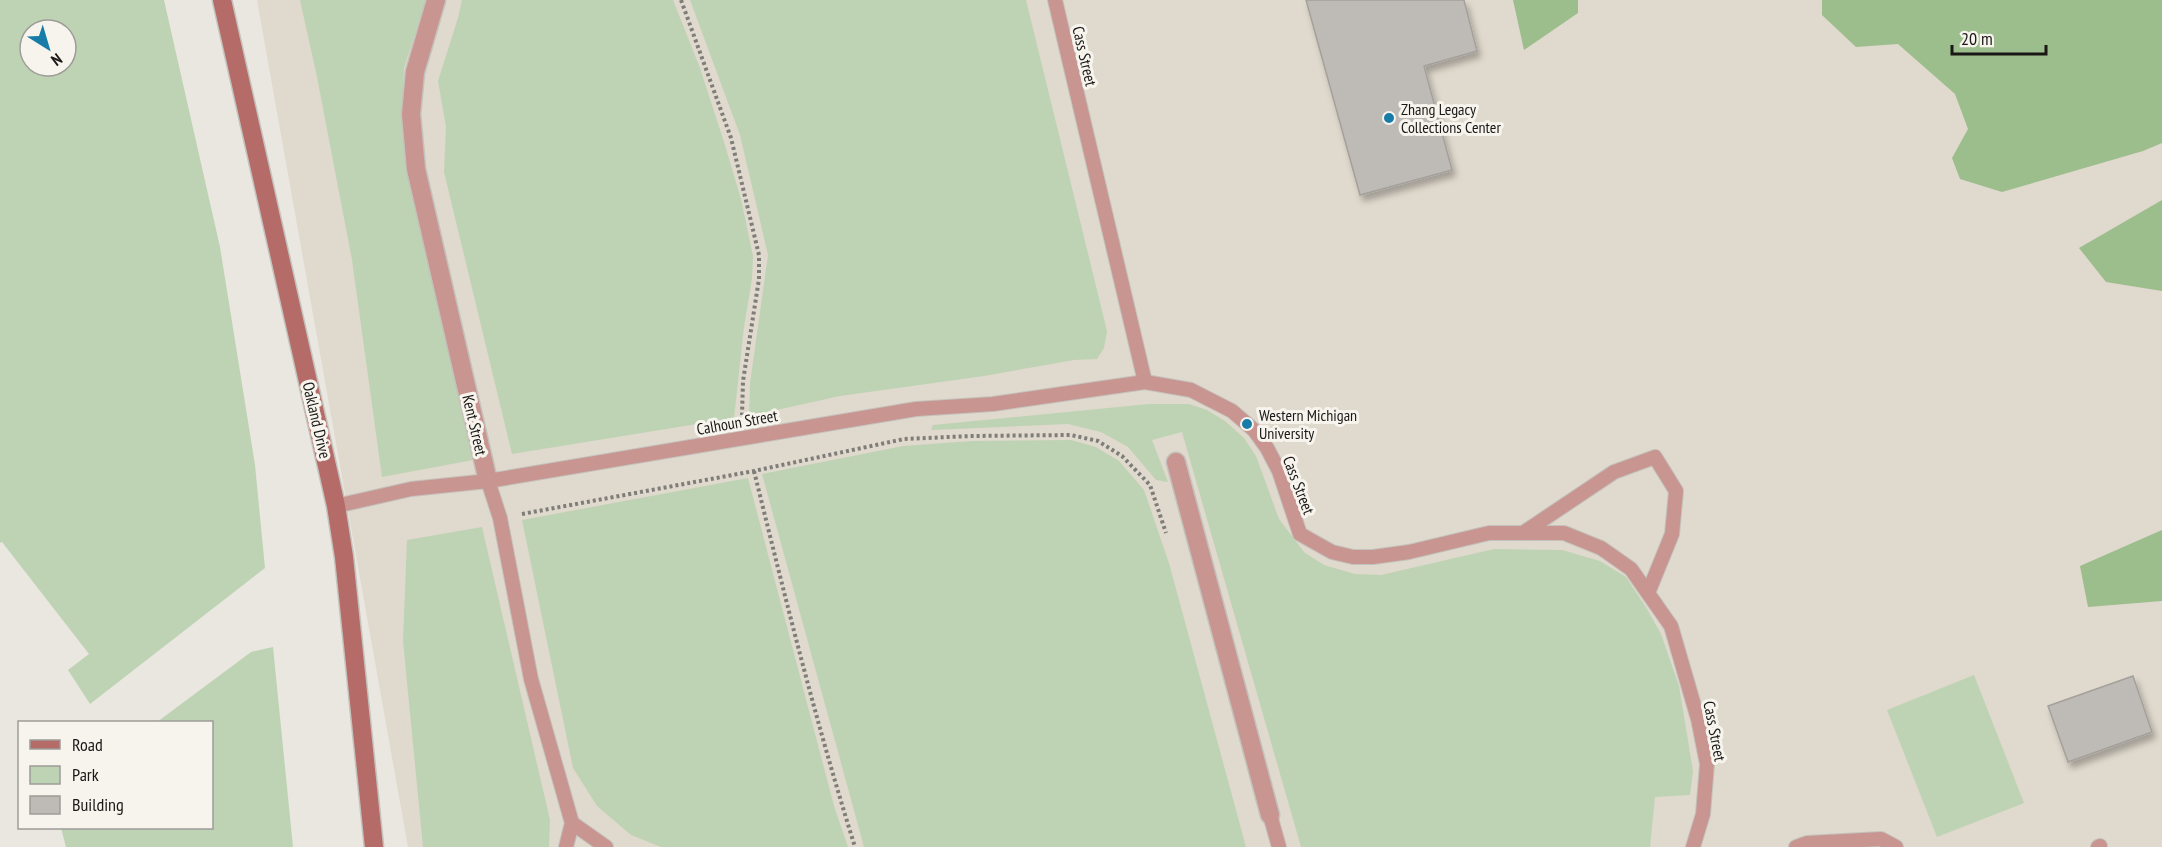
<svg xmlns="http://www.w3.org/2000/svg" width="2162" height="847" viewBox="0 0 2162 847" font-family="'PT Sans Narrow',sans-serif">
  <defs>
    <filter id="shadow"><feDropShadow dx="3.5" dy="6" stdDeviation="3" flood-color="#0004"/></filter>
  </defs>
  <rect width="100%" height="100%" fill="#eae7e1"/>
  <polygon fill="#e0d9cd" points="257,0 2162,0 2162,847 408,847"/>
  <g fill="#bed3b4" fill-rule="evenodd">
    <path d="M0,0H164L220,247L255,465L265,568L90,704L68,670L89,654L2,542L0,543ZM30,30H66V66H30Z"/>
    <polygon points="300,0 426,0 404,68 402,114 408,172 473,460 382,477 352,260 317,77"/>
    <polygon points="462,0 673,0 700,68 724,142 741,199 753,256 752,279 744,327 734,418 512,454 444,172 446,127 438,81 458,18"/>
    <polygon points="690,0 1026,0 1107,331 1104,348 1097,359 1074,360 984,376 840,396 749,416 750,383 768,255 740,135"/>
    <polygon points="1149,404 1189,404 1207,410 1225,421 1244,438 1256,456 1279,519 1304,552 1324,565 1355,574 1381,575 1494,549 1562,550 1600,561 1626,577 1647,609 1661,634 1679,686 1693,771 1690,795 1655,797 1650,847 1301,847 1182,432 1152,440 1168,482 1156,480 1128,447 1101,432 1068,424 931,430 933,425"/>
    <polygon points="1071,440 1096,447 1119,461 1144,490 1169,563 1246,847 864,847 762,474 903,446 972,441"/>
    <polygon points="748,478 834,806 848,847 661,847 631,835 597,806 573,768 522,520"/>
    <polygon points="482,527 550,820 549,847 423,847 403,641 407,540"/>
    <polygon points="273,647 293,847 66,847 61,828 212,828 212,722 157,722 251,652"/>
    <polygon points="1974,675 2024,803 1937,837 1887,710"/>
  </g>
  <g fill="#9cbd8c">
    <polygon points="1513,0 1578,0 1578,13 1524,50"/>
    <polygon points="1822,0 2162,0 2162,143 2143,151 2002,192 1960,179 1952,158 1968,129 1955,94 1898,44 1856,47 1822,15"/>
    <polygon points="2162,200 2162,291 2106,282 2079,248"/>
    <polygon points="2162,530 2162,601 2088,607 2080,566"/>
  </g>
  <g fill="#bebab5" stroke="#a4a09b" stroke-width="1.5" filter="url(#shadow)">
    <polygon points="1306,0 1464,0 1477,51 1424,66 1452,170 1360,195"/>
    <polygon points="2133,676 2152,732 2068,762 2048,706"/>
  </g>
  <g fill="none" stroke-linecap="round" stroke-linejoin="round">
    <g stroke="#c4c2bc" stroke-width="16">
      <g id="lane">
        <polyline points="1055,0 1145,382"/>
        <polyline points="488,481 500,518 531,679 572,823 566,847"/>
        <polyline points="336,506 411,489 488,481 916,409 993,404 1145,382 1191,390 1232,411 1254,430 1267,448 1279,471 1300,534 1332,552 1353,557 1373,557 1409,552 1489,533 1564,533 1601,548 1631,569 1671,626 1698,719 1707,764 1703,814 1693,847"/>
        <polyline points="1523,533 1614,472 1655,457 1676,491 1672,534 1648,593"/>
        <polyline points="1270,815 1279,847"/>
        <polyline points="572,823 606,847"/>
        <polyline points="1796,847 1807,843 1881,839 1896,847"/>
        <polyline points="2098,847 2100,846"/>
      </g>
    </g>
    <g stroke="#c4c2bc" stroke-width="21">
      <g id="street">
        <polyline points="436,0 415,72 411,114 416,169 488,481"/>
        <polyline points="1176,462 1270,815"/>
      </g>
    </g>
    <g stroke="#c4c2bc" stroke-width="21">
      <polyline id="secondary" points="222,0 336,506 344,557 374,847"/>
    </g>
    <g stroke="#7f7d79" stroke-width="4" stroke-dasharray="3 3" stroke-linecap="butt">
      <polyline points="681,0 731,138 759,255 759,279 743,381 742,415"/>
      <path d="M754,471C785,597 816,723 855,847"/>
      <polyline points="522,514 754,471 904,439 971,436 1071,435 1098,441 1122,456 1150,485 1166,533"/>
    </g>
    <use href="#lane" stroke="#c89591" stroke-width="14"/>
    <use href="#street" stroke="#c89591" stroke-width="18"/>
    <use href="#secondary" stroke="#b56c68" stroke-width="18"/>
  </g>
  <g fill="#177da8" stroke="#f7f4ee" stroke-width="2">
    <circle cx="1389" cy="118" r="6"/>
    <circle cx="1247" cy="424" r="6"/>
  </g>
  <g text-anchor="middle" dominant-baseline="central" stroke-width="6" stroke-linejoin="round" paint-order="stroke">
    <g font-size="16" fill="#191816" stroke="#f7f4ee">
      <text transform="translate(1085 56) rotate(77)">Cass Street</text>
      <text transform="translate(317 420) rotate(77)">Oakland Drive</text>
      <text transform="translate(737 422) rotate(-10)">Calhoun Street</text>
      <text transform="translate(475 425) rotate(77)">Kent Street</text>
      <text transform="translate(1299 485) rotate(69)">Cass Street</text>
      <text transform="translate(1715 731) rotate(79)">Cass Street</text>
    </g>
    <g font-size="16" fill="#191816" stroke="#f7f4ee" text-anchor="start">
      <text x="1401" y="109">Zhang Legacy<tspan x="1401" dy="18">Collections Center</tspan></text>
      <text x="1259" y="415">Western Michigan<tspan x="1259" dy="18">University</tspan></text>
    </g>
  </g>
  <rect x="18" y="721" width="195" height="108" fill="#f7f4ee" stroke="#9e9c98" stroke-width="1.5"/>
  <rect x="30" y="740" width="30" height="9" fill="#b56c68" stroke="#9e9c98" stroke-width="1.5"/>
  <text x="72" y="751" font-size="18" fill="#191816">Road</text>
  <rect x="30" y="766" width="30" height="18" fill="#bed3b4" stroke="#9e9c98" stroke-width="1.5"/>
  <text x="72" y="781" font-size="18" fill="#191816">Park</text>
  <rect x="30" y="796" width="30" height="18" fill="#bebab5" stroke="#9e9c98" stroke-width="1.5"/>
  <text x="72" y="811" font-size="18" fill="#191816">Building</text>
  <g transform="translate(48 48) rotate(143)"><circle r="28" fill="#f7f4ee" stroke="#9e9c98" stroke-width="1.5"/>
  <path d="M0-4.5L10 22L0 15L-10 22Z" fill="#177da8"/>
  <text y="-9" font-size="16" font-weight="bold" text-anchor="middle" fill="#191816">N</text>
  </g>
  <path d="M1952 45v9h94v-9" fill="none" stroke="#191816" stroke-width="3"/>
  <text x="1961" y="45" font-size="18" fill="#191816" stroke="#f7f4ee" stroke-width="4.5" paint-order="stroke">20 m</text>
</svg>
